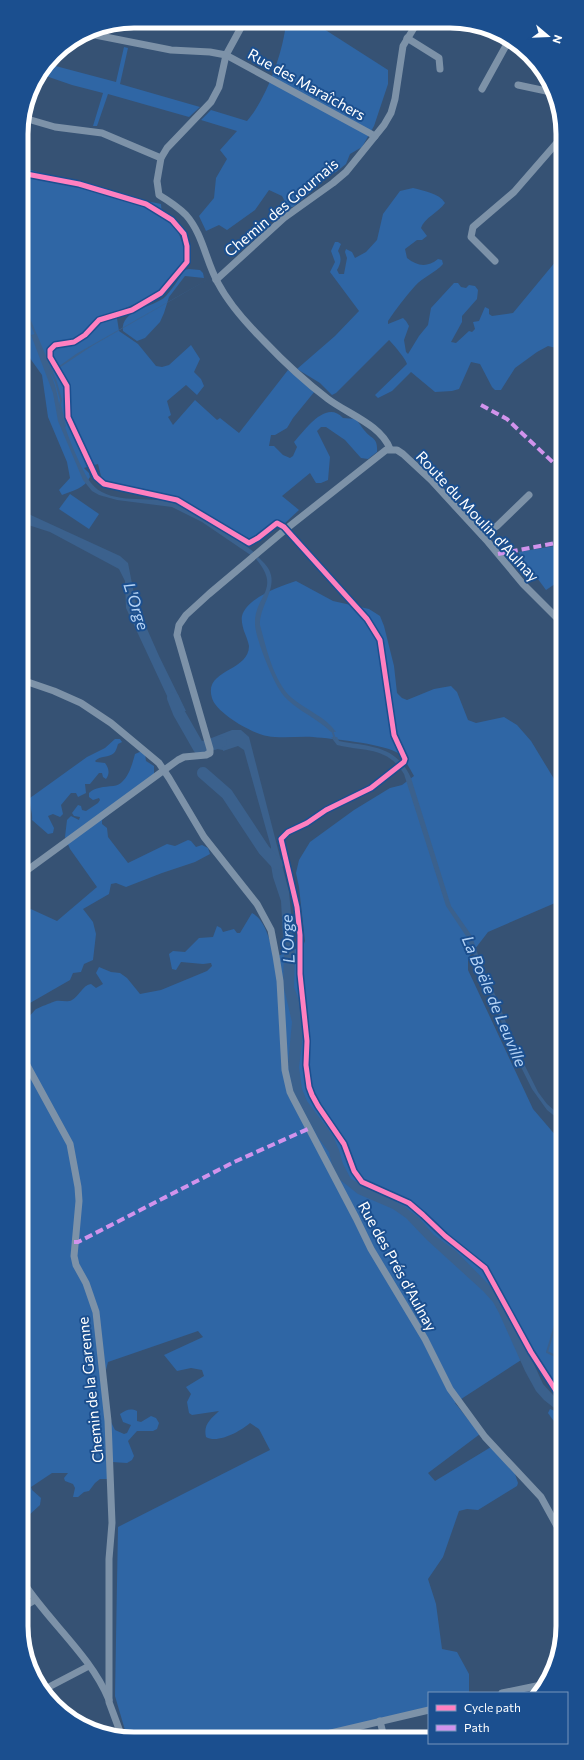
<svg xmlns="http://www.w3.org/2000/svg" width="584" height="1760" viewBox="0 0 584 1760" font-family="Commissioner,sans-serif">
  <rect width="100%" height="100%" fill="#365274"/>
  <g fill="#2f66a5">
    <path d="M286,22H313L388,70V84L374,126L362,147L350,154L346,164L336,172L326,177L318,183L312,191L293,207H288L282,196L269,190L255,210L227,230L219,225L206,231L199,216L214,198L216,178L227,159L220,150L237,131L201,120L211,110L247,121C266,100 284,50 286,22Z"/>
    <polygon points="124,47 128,48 120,84 200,107 189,117 108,94 97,126 93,126 103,93 72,85 43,75 36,79 48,64 116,82"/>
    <path d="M21,167L107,193L161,204L162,217L177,229L184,247V264L154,296L116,312L119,331L138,344L156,366L162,367L169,365L191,345L200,359L194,372L201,379L204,386L197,395L186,385L167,401L171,415L168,417L173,425L195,400L217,420L220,418L239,433L288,370L315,391L293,418L287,428L275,435H271L269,446H274L283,455L290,458L293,456L297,447L294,442C305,430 326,399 343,418L356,419C359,423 361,426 364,430C372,440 378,437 377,452L368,459L361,458L345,440L326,427H321L317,431L330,457L328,480L321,483H316L310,473L282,496L299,510L284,524L278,521L270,525C268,534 263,538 255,541L239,534L176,497L151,492L124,490L104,481L101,476L98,464L84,468L89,473L90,477C85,488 72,491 62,495L59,490L70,478L67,462L48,417L42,375L22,347Z"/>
    <path d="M413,188C424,191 439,193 445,203C439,212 424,218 421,228L427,236L422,240H417L405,249L407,258C417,266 427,268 438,259L442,260L443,264C435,273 423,277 415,286C405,297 396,309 388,321V324L403,318L406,321L409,326L404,340L406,352L408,354L419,336L428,325L431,308L454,283H458L461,287L466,288L469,285L475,286L478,290L477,299L462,316V322L451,342L456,343L469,331L472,332L475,329L473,322L479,321L485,307L489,309V314L492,316L513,313L561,255V354L556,348L548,346L537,352L515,368L501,390H495L492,387L480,364L471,362L459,389L452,391L435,392L411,372L392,391L378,398L375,395L407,364C406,359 393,344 389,340L336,393L332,395L320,383L297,369L335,336L359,311L330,272L335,262L331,251L335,242H338L341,244L338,251C342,258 341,263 337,270L339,274H344L347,258L345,252L346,249L352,252L355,258L366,252L377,240L383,214L400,191Z"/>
    <path d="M189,269L200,270L203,273L204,278L185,276L169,297L164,313L160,322L145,338L137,341L123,331C120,309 154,308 166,296C173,288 179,279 184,270Z"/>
    <polygon points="70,494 99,514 89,529 59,509"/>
    <polygon points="561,545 561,580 546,590 518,552"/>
    <path d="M296,581L333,601L369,609L380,616L384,626L394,666L397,693L402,698L407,700L434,689L451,686L457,692L468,720L476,723L504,717L517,725L531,741L562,792V900L488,932L468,958V970L533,1109L557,1137L562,1140V1396L552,1381L535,1351L455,1403L480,1434L428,1473L435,1481L491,1447L514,1471L518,1483L517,1486L478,1510L467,1509L459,1511L443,1557L428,1579L436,1604L442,1649L457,1652L469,1674V1693H429V1708L303,1737H127L115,1696L118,1527L270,1450L259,1429L250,1423C241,1431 218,1444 206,1437C203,1424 211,1419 219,1411L192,1415L189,1413L187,1402L191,1394L186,1387L204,1376L202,1370L191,1368L177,1371L164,1355L203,1337L198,1331L108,1362L102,1385L110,1420L115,1430L124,1434L127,1433L131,1425L123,1422L120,1414C126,1410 130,1408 137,1411V1421L141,1422L151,1416L156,1418L159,1423L157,1429L153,1431H137L128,1441L134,1456L132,1460L127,1463L112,1462L111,1479H100L95,1483L89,1491L84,1492L78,1497H73L75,1488L73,1484L65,1481L64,1478L68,1473H52L31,1487L32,1490L41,1498L40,1505L28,1516L23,1514L22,905L57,921L97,887L70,849L65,837L67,820L71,816L79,820L80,817L74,816L72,813L78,805L81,806L82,810L86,811L98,803L100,800L99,798L93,800L89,797V793C95,787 104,787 113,786C127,785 132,765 135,754L142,751L145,754L146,761L154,766V774L102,820V824L107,828L108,837L128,863L167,844L175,846L188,840L191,841L196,847L202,845L208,848L210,854L195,862L162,873L126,887L116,883L111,884L109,894L83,909L93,922L96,934L93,960L84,964L81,972L73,973L70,980L30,1003L27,1007L25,1015L29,1016C32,1014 33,1012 35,1010C37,1008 53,1002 56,1001C61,1000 67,1003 72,1000C79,996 83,985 91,984L96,988L103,984L96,973L99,967L111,972L120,973L127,978L140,994L161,990L207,971L212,966L211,963L203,964L181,962L176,970L172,969L169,954L173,951L185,952L199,938L213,937L217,926L221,928L223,932L234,929L237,933H240L252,913C266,920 270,943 275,957L303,946L305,941L299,887L296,873L299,860L310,842L354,810L390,788L402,785L414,776C410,769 403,755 396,752C378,743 334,739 313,737C298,736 282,739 267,736C253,734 216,713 212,698C203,669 249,672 249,646C248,641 246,636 244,631C243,627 241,621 242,616C247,598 280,586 296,581Z"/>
    <path d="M115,739H120L122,742L118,744C117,747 116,751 114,753C109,758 100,755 95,761L96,762L105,763C109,768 110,774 106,779L103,777L102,773H99L90,784H85L86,793L78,797L76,793H71L61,805L63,814L60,817L53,814L48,816L54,828L53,833L48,834L32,820C33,812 29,806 30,798L87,757L105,748Z"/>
    <polygon points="550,1409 562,1414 563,1428 553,1420 548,1413"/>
  </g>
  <g fill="#3b618d">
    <path d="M212,277L92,346L53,372L51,375C57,388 58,400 61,413C64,428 82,472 91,483C107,504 143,497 166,501C195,506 232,535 255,553L252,556L202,522L172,507L117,500L99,495L92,491L83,480L58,421L53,393L31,335L35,334L37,337L51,372L76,354Z"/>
    <polygon points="22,511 120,556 128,563 136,604 159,656 186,711 175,713 126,608 125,581 119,569 50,532 22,523"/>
    <path d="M258,557C262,561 268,566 270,572C277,589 259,607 260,625C266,647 274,683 292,698C306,710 326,717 336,732H331C315,716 290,708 279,689C272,678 255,637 255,624C255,594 282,590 256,559Z"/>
    <polygon points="232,730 241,730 249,737 289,892 295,955 294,987 304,1014 303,1036 299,1067 302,1089 307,1101 333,1136 339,1150 343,1164 351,1179 404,1206 419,1218 434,1235 456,1251 500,1296 511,1314 543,1384 562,1405 562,1414 544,1400 536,1391 525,1371 499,1313 493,1302 483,1291 427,1240 406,1218 393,1209 358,1194 339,1179 332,1165 329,1152 319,1139 293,1093 288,1064 292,1022 283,984 284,954 281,901 273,877 270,859 271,847 244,750 238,746 223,751 223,750 211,748 209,739"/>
    <path d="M331,737H337L339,741C371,747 396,745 411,778L451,906L472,936L481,964L498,1001L514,1044L538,1092L547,1104L562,1117V1122L547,1110L532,1089L509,1043L496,1007L479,970L468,939L446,906L404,774C387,746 365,752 337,745Z"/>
  </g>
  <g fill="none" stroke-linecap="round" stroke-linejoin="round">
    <g stroke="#3b618d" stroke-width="2">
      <polyline points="21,300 56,382 61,400 60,405 65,426"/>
      <polyline points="332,730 335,739"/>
      <polyline points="560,1309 547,1352 562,1359"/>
    </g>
    <g stroke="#3b618d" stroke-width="12">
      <polyline points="173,698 179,713 199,748 221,742"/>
      <polyline points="203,773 227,794 264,850 277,864"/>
    </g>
    <g stroke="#7d92a8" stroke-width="7">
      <path d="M244,22L226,55L219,87L211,102L167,148L161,158L157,181L159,195C169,201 178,207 186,215C203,234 206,262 218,283C229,304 246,323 263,340C283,361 304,381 328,399C348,414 381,425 390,449"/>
      <polyline points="85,33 171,50 210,52 226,55 375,136"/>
      <polyline points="407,38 439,58 440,69"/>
      <polyline points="518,85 551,92"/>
      <polyline points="482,89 508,42"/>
      <polyline points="24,118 55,127 102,133 161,158"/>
      <polyline points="495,261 471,237 473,227 514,192 561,138"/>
      <polyline points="216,280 284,218 333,183 346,172 384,125 391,113 395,99 403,46 417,23"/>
      <polyline points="482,535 497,526 529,495"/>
      <polyline points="22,680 54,691 81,703 111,723 159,763 169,778 204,837 257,904 271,930 276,956 280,981 285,1070 290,1092 293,1098 356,1218 371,1249 425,1339 450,1389 485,1437 541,1497 563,1537"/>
      <polyline points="22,874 178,760 184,757 206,755 210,753 210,749 177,635 179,625 186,615 209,594 286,529 386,450 397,450 403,454 431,480 488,542 523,584 562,623"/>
      <polyline points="22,1056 70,1144 78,1187 79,1201 74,1256 76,1265 86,1283 96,1312 108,1421 112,1523 109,1559 109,1702 122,1737"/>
      <path d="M23,1582C49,1622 91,1656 109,1700"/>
      <polyline points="23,1607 35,1600"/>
      <polyline points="45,1689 89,1666"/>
      <polyline points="502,1693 546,1684"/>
      <polyline points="380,1721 384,1737"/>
      <polyline points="314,1737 429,1710"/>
    </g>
    <g stroke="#d193ec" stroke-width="4" stroke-dasharray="8 4" stroke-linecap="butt">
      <polyline points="481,405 507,419 561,470"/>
      <polyline points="498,554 561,542"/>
      <polyline points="74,1242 78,1242 234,1162 310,1128"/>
    </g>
    <g stroke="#1b4f8f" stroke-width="8">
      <polyline id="cycleway" points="21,173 79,184 146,204 172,220 184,234 187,246 187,262 161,293 132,310 99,320 85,335 74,342 55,345 50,350 50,357 67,386 68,417 96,477 104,484 177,500 249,543 258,538 277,523 284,527 367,619 380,640 394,735 405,759 404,762 371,788 326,810 307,823 288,832 281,839 297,907 300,935 300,974 307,1041 306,1065 309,1087 312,1095 318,1106 344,1144 354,1171 362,1182 409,1203 423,1215 445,1236 485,1268 531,1352 562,1400"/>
    </g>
    <use href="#cycleway" stroke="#ff80c0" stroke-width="5"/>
  </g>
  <g text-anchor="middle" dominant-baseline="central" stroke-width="4" stroke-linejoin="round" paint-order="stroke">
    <g font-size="15" fill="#fff" stroke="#1b4f8f">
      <text transform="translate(307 84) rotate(29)">Rue des Maraîchers</text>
      <text transform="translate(281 207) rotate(-40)">Chemin des Gournais</text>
      <text transform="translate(478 516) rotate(47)">Route du Moulin d'Aulnay</text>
      <text transform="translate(398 1266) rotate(61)">Rue des Prés d'Aulnay</text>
      <text transform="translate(90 1390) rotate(-96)">Chemin de la Garenne</text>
    </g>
    <g font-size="16" font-style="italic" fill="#b5d3f5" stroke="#1b4f8f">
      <text transform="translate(137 606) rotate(72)">L'Orge</text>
      <text transform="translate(287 939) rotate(-93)">L'Orge</text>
      <text transform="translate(495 1001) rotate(67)">La Boële de Leuville</text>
    </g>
  </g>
  <path d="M0 0H584V1760H0ZM134 28H450A106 106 0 0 1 556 134V1626A106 106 0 0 1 450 1732H134A106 106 0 0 1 28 1626V134A106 106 0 0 1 134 28Z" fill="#1b4f8f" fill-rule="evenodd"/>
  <path fill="none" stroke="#fff" stroke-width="5" d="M134 28H450A106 106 0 0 1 556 134V1626A106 106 0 0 1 450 1732H134A106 106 0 0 1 28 1626V134A106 106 0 0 1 134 28Z"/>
  <rect x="428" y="1692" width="140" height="52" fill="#1b4f8f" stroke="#7695bc"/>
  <rect x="436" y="1705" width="20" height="6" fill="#ff80c0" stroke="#7695bc"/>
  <text x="464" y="1712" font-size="12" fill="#ffffff">Cycle path</text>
  <rect x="436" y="1725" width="20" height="6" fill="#d193ec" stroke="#7695bc"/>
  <text x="464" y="1732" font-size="12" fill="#ffffff">Path</text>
  <g transform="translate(548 36) rotate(109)" stroke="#1b4f8f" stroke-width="3" paint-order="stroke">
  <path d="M0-3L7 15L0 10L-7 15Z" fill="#ffffff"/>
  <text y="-6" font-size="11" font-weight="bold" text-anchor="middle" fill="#ffffff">N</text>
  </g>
</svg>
